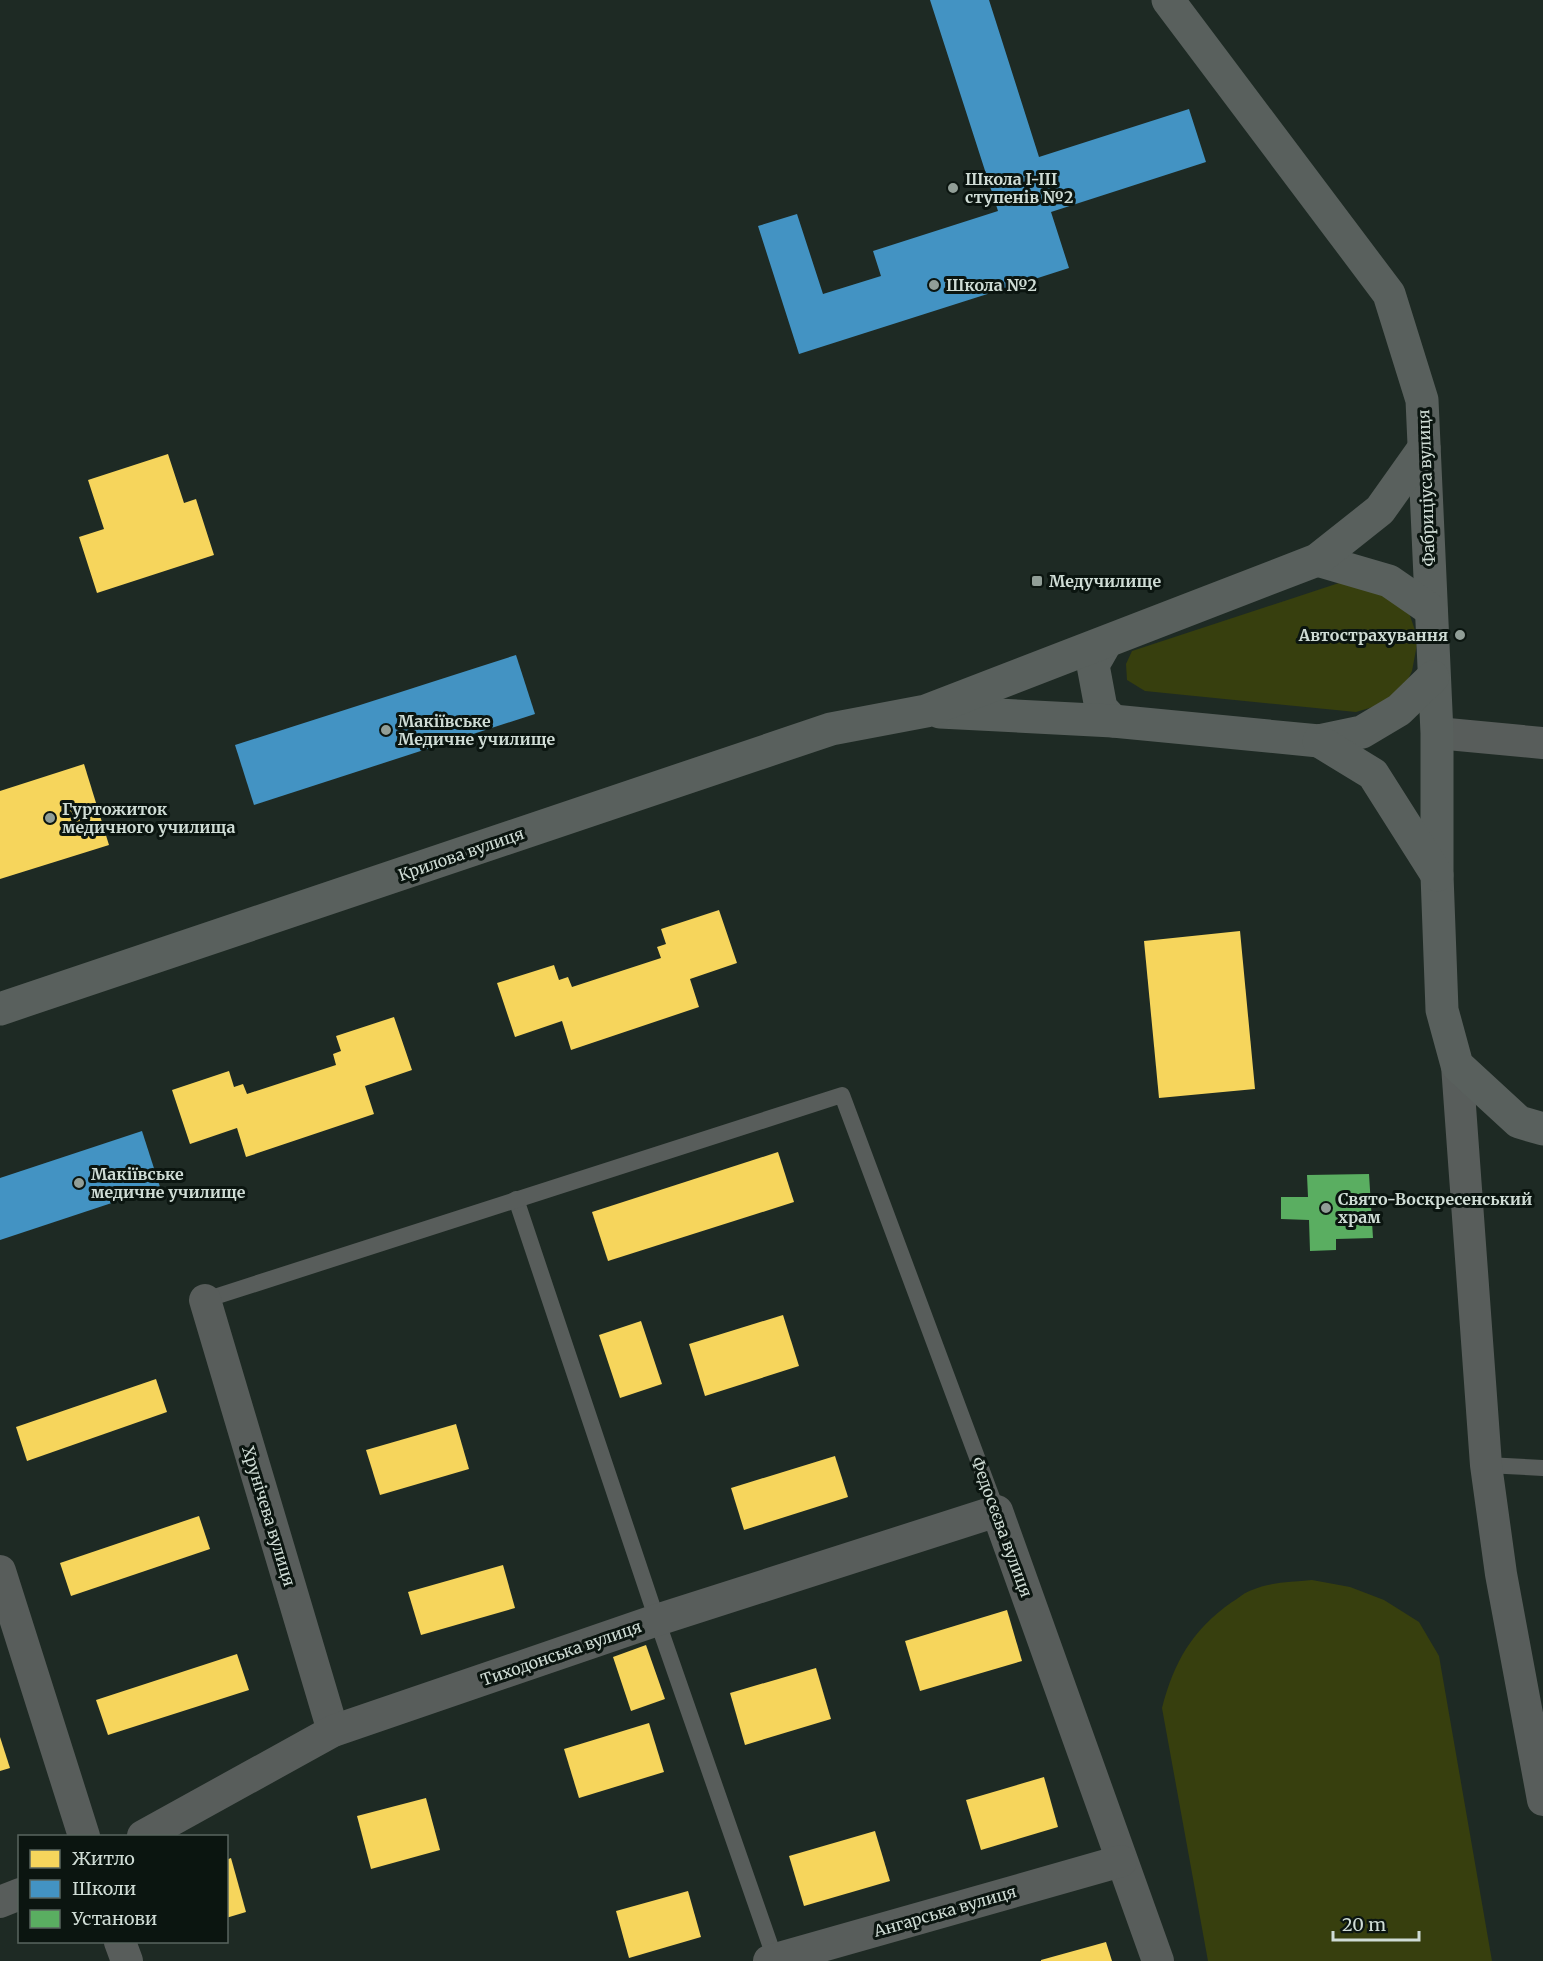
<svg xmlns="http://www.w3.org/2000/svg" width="1543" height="1961" viewBox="0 0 1543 1961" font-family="Merriweather,serif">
  <rect width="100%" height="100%" fill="#1e2a24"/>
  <g fill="#373f0e">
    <polygon points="1345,581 1387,589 1408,610 1418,639 1412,671 1404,688 1383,704 1356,712 1145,691 1127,680 1126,664 1132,651"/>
    <path d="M1312,1580L1350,1587L1384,1600L1419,1622L1439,1656L1492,1961H1208L1162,1708C1174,1662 1192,1630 1232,1602C1239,1598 1245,1592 1252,1590C1270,1582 1292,1582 1312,1580Z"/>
  </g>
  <g fill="#f6d55c">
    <polygon points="168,454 184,503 196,499 214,555 97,593 79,537 104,529 88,480"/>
    <polygon points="84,764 109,845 0,879 0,791"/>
    <polygon points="719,910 737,963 690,979 699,1007 571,1050 562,1021 515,1037 497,983 554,965 559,980 568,977 572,987 661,958 657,947 666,944 661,929"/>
    <polygon points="1240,931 1255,1089 1159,1098 1144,941"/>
    <polygon points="394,1017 412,1070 365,1086 374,1114 246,1157 237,1128 190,1144 172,1090 229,1071 234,1087 243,1084 247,1094 336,1065 333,1054 341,1051 336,1036"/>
    <polygon points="778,1152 794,1202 608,1261 592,1212"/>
    <polygon points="783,1315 799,1366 705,1396 689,1344"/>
    <polygon points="641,1321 662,1384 620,1398 599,1335"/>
    <polygon points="156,1379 167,1412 27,1461 16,1427"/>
    <polygon points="456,1424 469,1469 380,1495 366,1450"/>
    <polygon points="835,1456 848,1497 744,1530 731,1488"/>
    <polygon points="199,1516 210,1549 71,1596 60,1563"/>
    <polygon points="503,1565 515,1608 421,1635 408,1592"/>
    <polygon points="1007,1610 1022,1661 920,1691 905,1641"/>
    <polygon points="646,1645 665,1699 631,1711 613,1657"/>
    <polygon points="237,1654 249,1690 108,1735 96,1700"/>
    <polygon points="816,1668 831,1719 745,1745 730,1693"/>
    <polygon points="649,1723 664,1772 579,1798 564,1749"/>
    <polygon points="0,1737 10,1768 0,1771"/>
    <polygon points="1044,1777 1058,1827 981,1850 966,1800"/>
    <polygon points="426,1798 440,1850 371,1869 357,1816"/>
    <polygon points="875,1831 890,1881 804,1906 789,1856"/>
    <polygon points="231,1858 246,1912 226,1918 226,1860"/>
    <polygon points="688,1891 701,1937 629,1958 616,1911"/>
    <polygon points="1106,1942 1112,1961 1041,1961 1041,1960"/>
  </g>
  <g fill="#4393c3">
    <polygon points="930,0 989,0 1039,157 1189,109 1206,162 1051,212 1069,268 799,354 758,226 797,214 823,294 881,276 873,251 998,211"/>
    <polygon points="516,655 535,714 254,805 235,745"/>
    <polygon points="142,1131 160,1187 0,1240 0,1178"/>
  </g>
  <polygon fill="#5aae61" points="1369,1174 1373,1238 1336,1239 1336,1250 1310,1251 1309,1220 1281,1219 1281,1197 1308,1197 1307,1175"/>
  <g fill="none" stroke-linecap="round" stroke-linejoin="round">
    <g stroke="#585d5b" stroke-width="16">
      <polyline points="516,1199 657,1620 775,1959"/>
      <polyline points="205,1300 842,1095 997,1511"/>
      <polyline points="1486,1465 1543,1468"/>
    </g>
    <g stroke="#585d5b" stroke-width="32">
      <polyline points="1437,733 1543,743"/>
      <polyline points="1457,1065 1486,1465 1501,1574 1543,1800"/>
      <polyline points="205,1300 333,1731"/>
      <polyline points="0,1571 84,1836"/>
      <polyline points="143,1836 333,1731 657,1620 997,1511 1158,1961"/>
      <polyline points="0,1902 20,1894"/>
      <polyline points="120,1942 127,1961"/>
      <polyline points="769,1961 1121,1861"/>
    </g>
    <g stroke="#59605d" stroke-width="33">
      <polyline points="1168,0 1389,294 1422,400 1437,733 1437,875 1442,1010 1457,1065 1519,1122 1543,1129"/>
      <polyline points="1317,560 1389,581 1431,610"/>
      <polyline points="1105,644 1093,665 1101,708 1113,721"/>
      <polyline points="940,712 1113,721 1319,741 1362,732 1399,710 1433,677"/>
      <polyline points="1319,741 1373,774 1437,875"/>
      <polyline points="0,1009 831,729 926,711 1317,560 1380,510 1424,448"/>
    </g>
  </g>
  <g fill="#919e97" stroke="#0b1510" stroke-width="2">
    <circle cx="953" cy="188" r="6"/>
    <circle cx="934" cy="285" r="6"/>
    <rect x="1031" y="575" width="12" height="12" rx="3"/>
    <circle cx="1460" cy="635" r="6"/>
    <circle cx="386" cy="730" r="6"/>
    <circle cx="50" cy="818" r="6"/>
    <circle cx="79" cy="1183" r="6"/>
    <circle cx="1326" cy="1208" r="6"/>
  </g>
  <g text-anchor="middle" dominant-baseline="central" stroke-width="6" stroke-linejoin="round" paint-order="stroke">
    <g font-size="16" font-weight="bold" fill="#cfdcd5" stroke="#0b1510" text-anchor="start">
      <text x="965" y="179">Школа I-III<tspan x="965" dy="18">ступенів №2</tspan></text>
      <text x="946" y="285">Школа №2</text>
      <text x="1049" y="581">Медучилище</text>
      <text x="1448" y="635" text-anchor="end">Автострахування</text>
      <text x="398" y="721">Макіївське<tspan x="398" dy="18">Медичне училище</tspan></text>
      <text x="62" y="809">Гуртожиток<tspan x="62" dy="18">медичного училища</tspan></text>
      <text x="91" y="1174">Макіївське<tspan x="91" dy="18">медичне училище</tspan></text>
      <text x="1338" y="1199">Свято-Воскресенський<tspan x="1338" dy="18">храм</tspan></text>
    </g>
    <g font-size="16" fill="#cfdcd5" stroke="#0b1510">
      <text transform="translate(1426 488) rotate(-92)">Фабриціуса вулиця</text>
      <text transform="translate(461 854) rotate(-19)">Крилова вулиця</text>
      <text transform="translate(269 1516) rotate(73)">Хрунічева вулиця</text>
      <text transform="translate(1002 1527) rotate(70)">Федосєєва вулиця</text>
      <text transform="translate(561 1653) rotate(-19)">Тиходонська вулиця</text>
      <text transform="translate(945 1911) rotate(-16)">Ангарська вулиця</text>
    </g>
  </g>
  <rect x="18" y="1835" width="210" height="108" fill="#0b1510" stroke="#59655f" stroke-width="1.5"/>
  <rect x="30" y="1850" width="30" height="18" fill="#f6d55c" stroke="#59655f" stroke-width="1.5"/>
  <text x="72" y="1865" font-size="18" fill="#cfdcd5">Житло</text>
  <rect x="30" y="1880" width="30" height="18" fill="#4393c3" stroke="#59655f" stroke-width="1.5"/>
  <text x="72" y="1895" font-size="18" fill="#cfdcd5">Школи</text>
  <rect x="30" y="1910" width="30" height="18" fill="#5aae61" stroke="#59655f" stroke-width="1.5"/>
  <text x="72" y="1925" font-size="18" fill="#cfdcd5">Установи</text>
  <path d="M1333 1931v9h86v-9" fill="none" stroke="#cfdcd5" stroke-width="3"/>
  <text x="1342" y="1931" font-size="18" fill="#cfdcd5" stroke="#0b1510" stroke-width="4.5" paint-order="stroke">20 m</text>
</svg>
